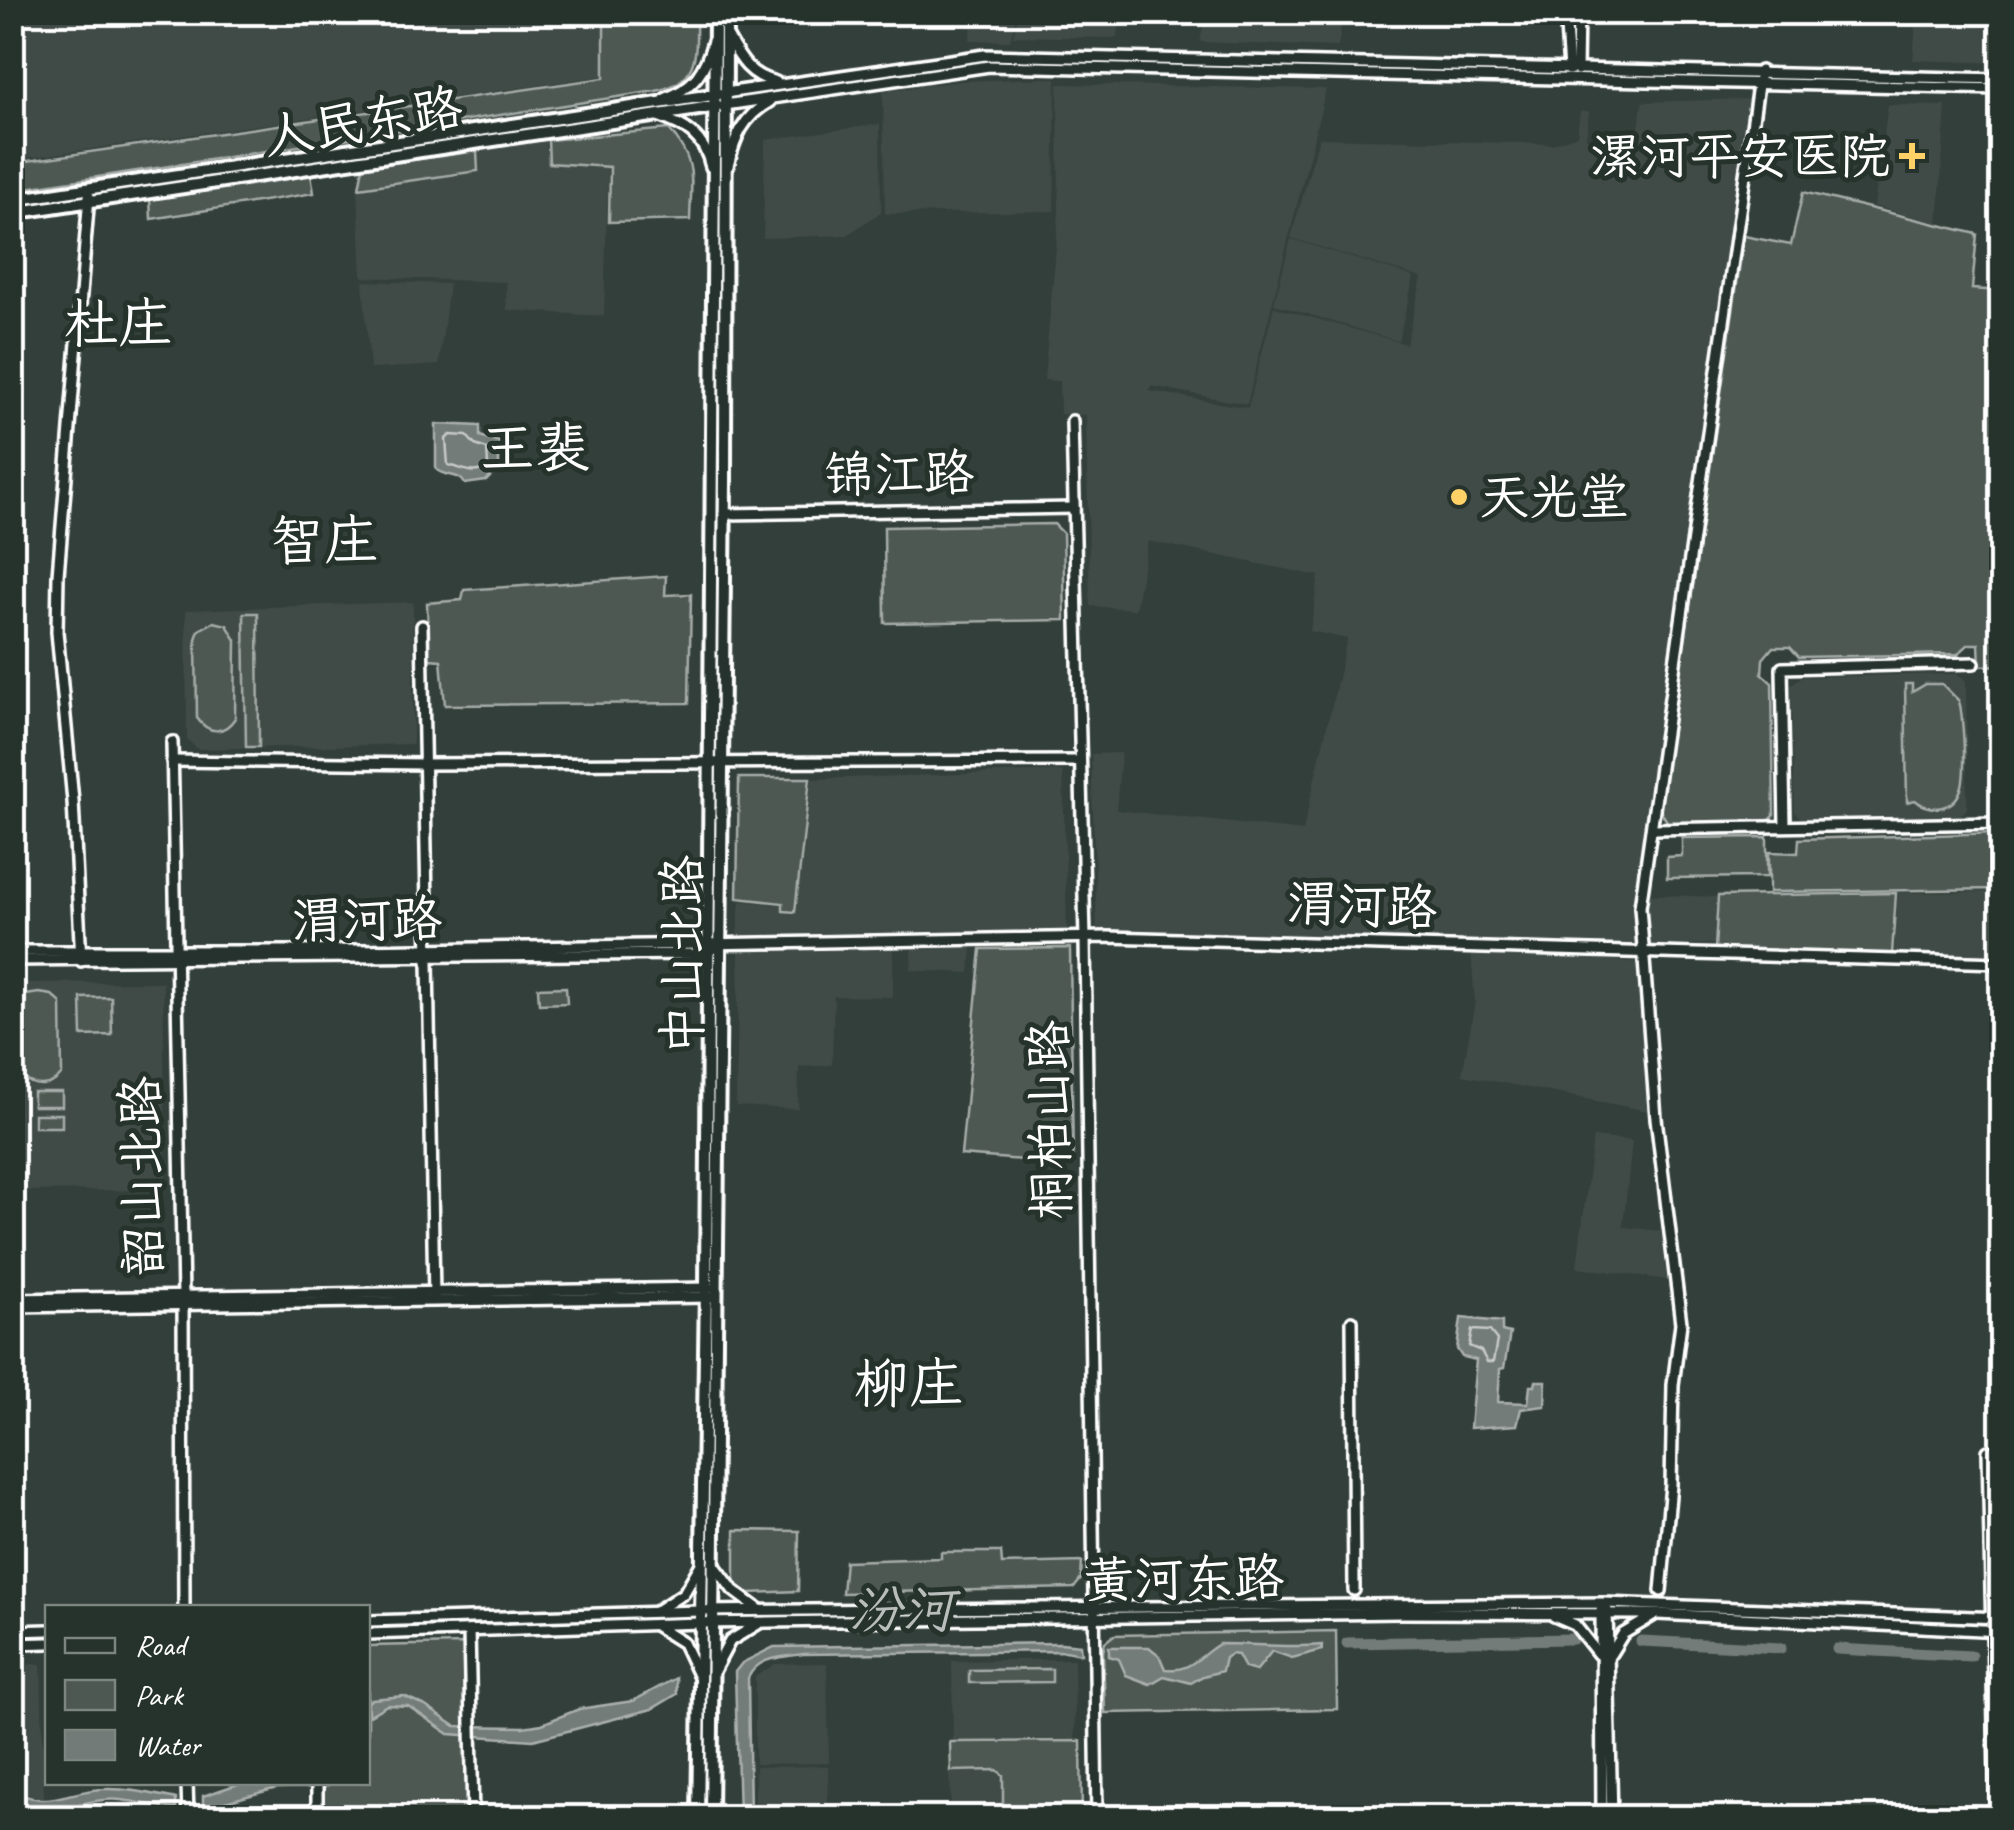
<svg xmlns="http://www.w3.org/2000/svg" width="2014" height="1830" viewBox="0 0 2014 1830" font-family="Caveat,'LXGW WenKai TC',sans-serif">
  <rect width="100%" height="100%" fill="#333f3a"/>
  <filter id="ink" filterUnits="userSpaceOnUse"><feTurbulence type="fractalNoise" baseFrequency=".01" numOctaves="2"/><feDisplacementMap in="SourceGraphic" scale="20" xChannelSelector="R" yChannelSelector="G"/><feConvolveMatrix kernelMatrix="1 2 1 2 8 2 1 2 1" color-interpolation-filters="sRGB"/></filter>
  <g filter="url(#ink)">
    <g fill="#404c47">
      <polygon points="12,13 602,13 603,76 13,160"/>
      <polygon points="973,13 1017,13 1010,41 970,40"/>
      <polygon points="1019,13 1019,12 1122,13 1117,38 1013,36"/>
      <polygon points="1206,13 1343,13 1338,47 1200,42"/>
      <polygon points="1917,13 2001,13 2001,63 1913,60"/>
      <polygon points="1056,78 1054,211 885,214 883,91 960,81"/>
      <polygon points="1058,84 1326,89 1247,404 1151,386 1149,391 1248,408 1274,307 1406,344 1422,278 1291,238 1319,138 1553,144 1577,135 1580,111 1589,111 1586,138 1638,141 1642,102 1751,99 1712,378 1634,894 1717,897 1715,944 1637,946 1097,931 1091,754 1121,753 1116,810 1303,831 1347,639 1310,631 1319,576 1148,541 1135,609 1090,606 1086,415 1060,414 1059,381 1044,380 1059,214"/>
      <polygon points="1888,105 1946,106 1938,223 1874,206"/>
      <polygon points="880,124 881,212 847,235 763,238 765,140"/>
      <polygon points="546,140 548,164 608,168 604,316 507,310 506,282 362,277 358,189 478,172 478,150"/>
      <polygon points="1291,239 1414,277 1398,341 1274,304"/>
      <polygon points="363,281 449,284 439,365 370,369"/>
      <polygon points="413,602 413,744 198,749 187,740 186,610"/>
      <polygon points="1958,674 1966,681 1967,809 1959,817 1803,820 1795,812 1791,685 1801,677"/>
      <polygon points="1063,771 1067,930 737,936 740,901 782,905 781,913 796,914 812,779"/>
      <polygon points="2001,892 2001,957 1894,955 1898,893"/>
      <polygon points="893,947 893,997 834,996 832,1065 799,1067 798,1109 736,1106 739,950"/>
      <polygon points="972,947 970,973 911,970 912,949"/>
      <polygon points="1471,952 1637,962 1648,1111 1462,1075 1475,1002"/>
      <polygon points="163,982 166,1190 13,1191 12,983"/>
      <polygon points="1593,1137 1632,1141 1623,1227 1661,1231 1667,1280 1577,1267"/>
      <polygon points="1074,1659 1075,1739 953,1741 952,1661"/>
      <polygon points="827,1663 829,1763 755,1764 755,1677 775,1664"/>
      <polygon points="41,1664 44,1797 32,1797 13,1785 13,1665"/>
      <polygon points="828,1766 828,1817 755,1817 755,1767"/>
      <polygon points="997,1771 1002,1775 1002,1817 951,1817 950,1772"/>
    </g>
    <g fill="#4d5853" stroke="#a6aca9" stroke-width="2.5">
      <path d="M604,13H696C696,51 701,82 656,91L13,190V163L604,78Z"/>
      <path d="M669,129C698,164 691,177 690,220L609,222L610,167L549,163L548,140Z"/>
      <polygon points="477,151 478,171 359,188 363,167"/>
      <polygon points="311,174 314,193 151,219 150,199"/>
      <polygon points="1803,192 1977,234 1972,289 2001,291 2001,665 1980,666 1979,644 1969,644 1958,654 1799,657 1790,647 1773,647 1763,659 1762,674 1772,683 1774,816 1769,821 1668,823 1660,810 1744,236 1791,245"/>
      <polygon points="1054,524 1063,533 1065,620 885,623 884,527"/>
      <polygon points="666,576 665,595 691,594 689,703 445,705 441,660 429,659 427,603 462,600 464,590"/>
      <polygon points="244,613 258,613 259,747 246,747"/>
      <path d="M214,622L227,625L236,640L235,718C224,735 208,734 197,718L196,639L199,630Z"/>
      <path d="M1905,684H1912V692L1926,684H1942L1959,701C1963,718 1967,773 1961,789C1954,810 1931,813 1915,800L1907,802Z"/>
      <polygon points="739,778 810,778 795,912 783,911 783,903 737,898"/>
      <polygon points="2001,833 2001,889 1769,892 1769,852 1798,853 1799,839"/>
      <polygon points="1767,837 1767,877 1667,878 1667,857 1682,856 1682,838"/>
      <polygon points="1896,893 1892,954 1715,949 1718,896"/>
      <polygon points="1070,948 1073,1164 961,1155 981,949"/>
      <polygon points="566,987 567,1003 539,1004 538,988"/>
      <path d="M39,993L52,995L61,1003L62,1074C51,1088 33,1089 21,1075L18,1003L26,995Z"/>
      <polygon points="111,997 112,1035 82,1036 81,998"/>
      <rect x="33" y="1092" width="29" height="14"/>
      <rect x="34" y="1114" width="28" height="13"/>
      <polygon points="735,1530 799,1531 798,1591 748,1593 735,1583"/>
      <polygon points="941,1552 1001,1552 1002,1564 1082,1562 1081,1579 1074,1588 842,1593 845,1561 941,1558"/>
      <polygon points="1336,1631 1337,1709 1105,1713 1103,1652 1105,1642 1114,1635"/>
      <polygon points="464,1644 467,1817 322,1817 321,1783 368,1782 368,1646"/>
      <polygon points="1052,1669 1052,1682 969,1683 969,1670"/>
      <polygon points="1081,1741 1082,1817 1003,1817 1003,1775 997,1770 951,1771 950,1742"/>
    </g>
    <g fill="#737b78" stroke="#abb0ae" stroke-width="2.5">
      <path d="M436,424L480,426V436L499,442V468L486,481L465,484C459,472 445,478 436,469Z"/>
      <polygon points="1461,1318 1502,1322 1502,1331 1510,1333 1504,1368 1500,1369 1498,1402 1528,1403 1530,1386 1535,1386 1536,1381 1546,1381 1545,1406 1521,1409 1517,1425 1470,1428 1476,1360 1462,1357 1457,1349"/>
      <path d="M1061,1643L1080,1645L1081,1654L1065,1651L803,1654C781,1658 758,1656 748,1678L750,1817H739L735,1672L742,1663L774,1647Z"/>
      <path d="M1219,1644C1254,1644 1286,1648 1322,1645V1650L1292,1658L1272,1651L1256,1671L1245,1668L1238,1655L1231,1654L1225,1658L1222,1671L1203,1676L1191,1683L1164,1676L1150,1684L1126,1675L1119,1659L1109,1656V1647H1149L1159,1655L1165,1669C1191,1672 1199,1656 1219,1644Z"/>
      <polygon points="676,1678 677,1694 652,1709 533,1740 449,1734 408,1706 387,1705 368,1716 368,1702 372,1699 404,1696 424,1705 455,1726 523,1727 542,1724 579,1709 633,1701"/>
      <polygon points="241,1783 332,1783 324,1787 277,1788 203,1808 203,1796"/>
      <path d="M13,1787C38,1813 73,1789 104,1789C128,1788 152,1794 176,1799V1809C157,1807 139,1802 121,1800C85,1796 46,1821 13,1801Z"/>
    </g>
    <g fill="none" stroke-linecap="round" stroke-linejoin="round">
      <g stroke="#c7cac9" stroke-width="2.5">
        <path d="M450,435L467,436L475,445L487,449L488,465C476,478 463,468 448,465L446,439Z"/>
        <polygon points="1472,1330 1490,1331 1497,1340 1493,1362 1487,1362 1481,1351 1469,1346"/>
      </g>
      <g stroke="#737b78" stroke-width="11">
        <polyline points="1641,1641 1781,1648"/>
        <polyline points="1347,1643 1573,1639"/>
        <polyline points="1837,1649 1971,1656"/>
      </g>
      <g stroke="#fff" stroke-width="16">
        <g id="secondary">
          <polyline points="1565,12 1569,70"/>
          <path d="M726,34C739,57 748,76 776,82"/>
          <polyline points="1577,70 1578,12"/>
          <polyline points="725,93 985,55 2002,79"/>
          <path d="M665,99C694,87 705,71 713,41"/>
          <polyline points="725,105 989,66 2002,89"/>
          <path d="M658,116C686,126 704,136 711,167"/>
          <path d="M728,166C735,137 743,117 769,102"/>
          <polyline points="1072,421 1085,938 1097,1818"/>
          <polyline points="724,514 1074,508"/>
          <polyline points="422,626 434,1297"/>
          <polyline points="172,742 183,1296 184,1608"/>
          <polyline points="172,761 424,764 1080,761"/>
          <polyline points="1785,826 1782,668 1974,663"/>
          <polyline points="1652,829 2002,823"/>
          <polyline points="12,951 300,951 1108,937 2002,963"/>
          <polyline points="12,960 697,954 707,954 713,948"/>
          <polyline points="81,961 73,801 57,632 58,575 89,196"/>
          <polyline points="12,1299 710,1288"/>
          <polyline points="12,1307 710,1297"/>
          <polyline points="1352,1321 1354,1590"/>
          <polyline points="1988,1451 1996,1818"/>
          <polyline points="713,1563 733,1590 760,1610"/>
          <polyline points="1661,1591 1671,1485 1673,1385 1681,1323 1656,1118 1640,907 1760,71"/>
          <polyline points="658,1610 684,1593 701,1564"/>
          <polyline points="1601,1610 1602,1818"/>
          <polyline points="1607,1610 1612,1818"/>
          <polyline points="1554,1616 1575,1625 1598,1654"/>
          <polyline points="368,1621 700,1611 1604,1603 2002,1618"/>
          <polyline points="656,1626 683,1643 699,1677"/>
          <polyline points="12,1631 48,1630"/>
          <polyline points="469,1631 473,1818"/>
          <polyline points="368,1634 700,1623 1402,1613 1657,1614 2002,1631"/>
          <polyline points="12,1644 48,1643"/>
          <polyline points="1610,1655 1623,1634 1653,1616"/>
          <polyline points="713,1673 730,1641 758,1624"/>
          <polyline points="187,1782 188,1818"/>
          <polyline points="317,1782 317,1818"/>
        </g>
      </g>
      <g stroke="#fff" stroke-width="18">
        <g id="primary">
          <polyline points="12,200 719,94"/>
          <polyline points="12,213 718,106"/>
          <polyline points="698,1818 706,1288 715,12"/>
          <polyline points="711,1818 725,482 726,12"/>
        </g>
      </g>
      <use href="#secondary" stroke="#26332d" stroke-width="9"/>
      <use href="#primary" stroke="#26332d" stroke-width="10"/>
    </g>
  </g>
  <g fill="#ffd166" stroke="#26332d" stroke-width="4">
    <path d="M1907 141h10v10h10v10h-10v10h-10v-10h-10v-10h10z"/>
    <circle cx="1459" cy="497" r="10"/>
  </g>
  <g text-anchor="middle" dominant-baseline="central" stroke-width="10" stroke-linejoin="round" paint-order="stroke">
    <g font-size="50" fill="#fff" stroke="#26332d">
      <text transform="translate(363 122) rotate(-9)">人民东路</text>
      <text transform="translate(899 474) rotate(-1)">锦江路</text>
      <text transform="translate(1362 906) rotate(2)">渭河路</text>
      <text transform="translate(367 920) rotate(-1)">渭河路</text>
      <text transform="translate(682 955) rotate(-90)">中山北路</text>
      <text transform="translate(1050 1120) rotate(-91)">桐柏山路</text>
      <text transform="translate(142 1176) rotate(-91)">韶山北路</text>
      <text transform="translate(1184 1579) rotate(-1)">黄河东路</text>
    </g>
    <g font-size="50" fill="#fff" stroke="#26332d" text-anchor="end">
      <text x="1890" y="156">漯河平安医院</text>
      <text x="1479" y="497" text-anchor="start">天光堂</text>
    </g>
    <g font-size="52" font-style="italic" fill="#b9bdbc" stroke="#26332d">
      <text x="902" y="1610">汾河</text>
    </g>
    <g font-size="55" fill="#fff" stroke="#26332d">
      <text x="118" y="324">杜庄</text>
      <text x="535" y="448">王裴</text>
      <text x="324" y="541">智庄</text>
      <text x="909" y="1384">柳庄</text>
    </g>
  </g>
  <rect width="2014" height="1830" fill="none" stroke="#26332d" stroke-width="50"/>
  <rect x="25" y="25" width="1964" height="1780" fill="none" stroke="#fff" stroke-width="4" filter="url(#ink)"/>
  <rect x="45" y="1605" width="325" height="180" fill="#26332d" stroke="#7d8581" stroke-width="2.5"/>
  <rect x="65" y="1638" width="50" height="15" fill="#26332d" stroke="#7d8581" stroke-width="2.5"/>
  <text x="135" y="1655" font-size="30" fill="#ffffff">Road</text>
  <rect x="65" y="1680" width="50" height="30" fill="#4d5853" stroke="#7d8581" stroke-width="2.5"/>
  <text x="135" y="1705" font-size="30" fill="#ffffff">Park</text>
  <rect x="65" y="1730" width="50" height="30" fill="#737b78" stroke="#7d8581" stroke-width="2.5"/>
  <text x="135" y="1755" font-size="30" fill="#ffffff">Water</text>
</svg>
